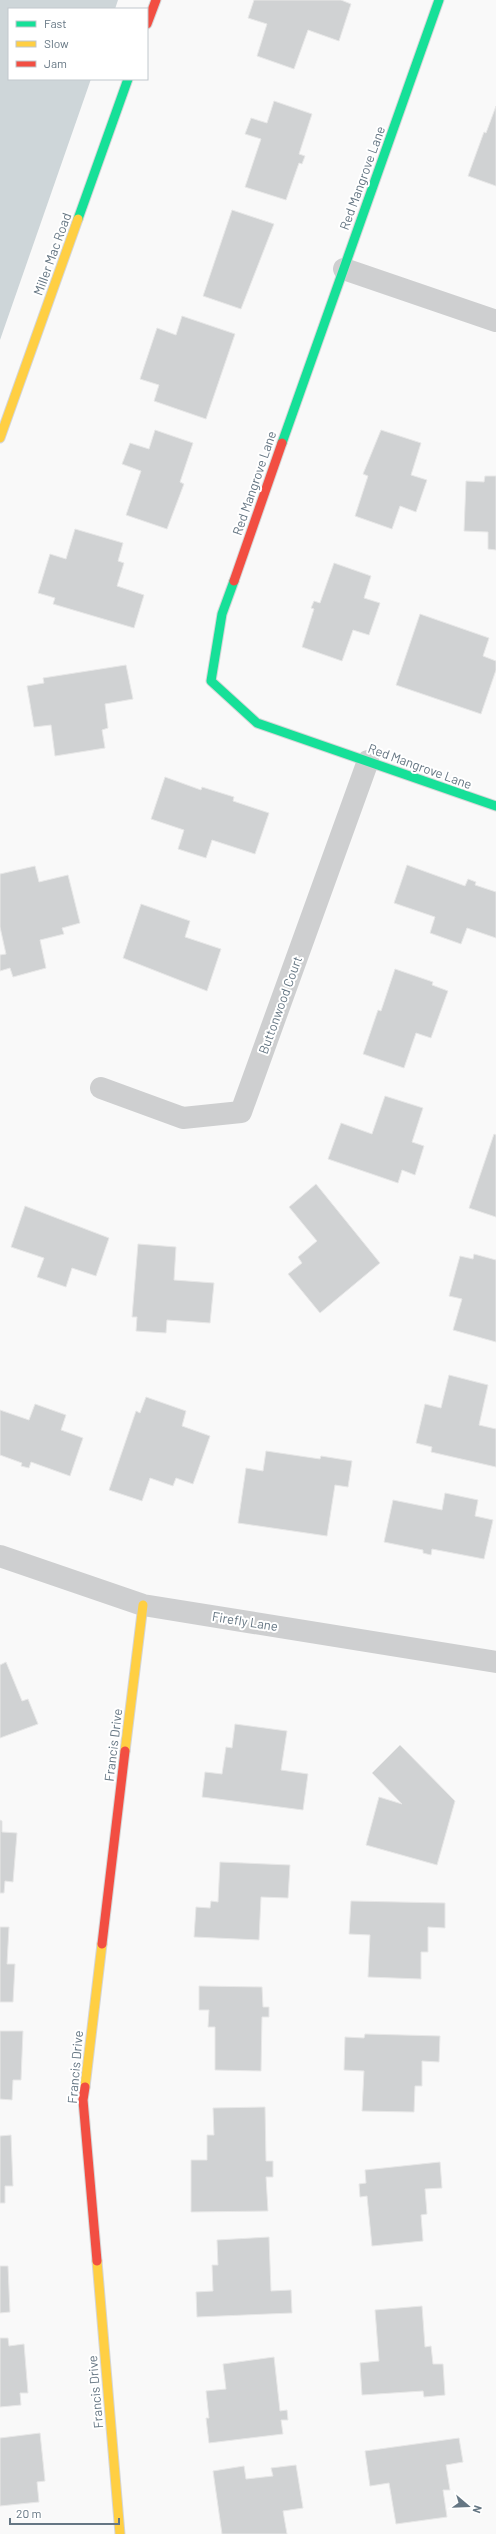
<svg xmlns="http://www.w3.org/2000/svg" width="496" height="2534" viewBox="0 0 496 2534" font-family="Barlow,sans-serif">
  <rect width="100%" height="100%" fill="#f9f9f9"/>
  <polygon fill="#ced6d9" points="0,0 118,0 115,9 9,9 9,79 91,79 0,340"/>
  <g fill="#d0d2d3" stroke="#e8e8e8">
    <polygon points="254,0 341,0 351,4 339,41 308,30 294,69 257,56 267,24 248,18"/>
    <polygon points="274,101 312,114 299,154 305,156 302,164 299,163 286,200 245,187 261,139 245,134 251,118 267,123"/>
    <polygon points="496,106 496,186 468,176 484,132 486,133"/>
    <polygon points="232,210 274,224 241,309 203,296"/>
    <polygon points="182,316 235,334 206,419 154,401 159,385 140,379 157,328 176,335"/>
    <polygon points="155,430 193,443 180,482 184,484 167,529 126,515 141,471 122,464 130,443 149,449"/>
    <polygon points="381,430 421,443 411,475 427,480 416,512 400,506 392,529 355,516 368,476 363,474"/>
    <polygon points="485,476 496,476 496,550 488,549 488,532 464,531 466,481 484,482"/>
    <polygon points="75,529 123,543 118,561 124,563 117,586 144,595 134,628 53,604 55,598 38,593 50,554 66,559"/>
    <polygon points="334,563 371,576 364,598 380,603 369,635 353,630 342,661 302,647 314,609 311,608 314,601 320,603"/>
    <polygon points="420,614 489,638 483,656 496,661 496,670 481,714 396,685"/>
    <polygon points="126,665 133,699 105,704 108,728 102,730 105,748 55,756 51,725 34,727 27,686 44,683 43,678"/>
    <polygon points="165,777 201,790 202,787 234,797 233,801 269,813 255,854 212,840 206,858 178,849 184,830 151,819"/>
    <polygon points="407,865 465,886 468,879 476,882 475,885 496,892 496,938 467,928 461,944 430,933 435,917 394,903"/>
    <polygon points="35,866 39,882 68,875 80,923 62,928 64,934 40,940 46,968 13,977 10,968 0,971 0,955 6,954 0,927 0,874"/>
    <polygon points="141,904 190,921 185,937 221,949 207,991 123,958"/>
    <polygon points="395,969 433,982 432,985 448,991 431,1038 416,1033 404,1068 363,1054 378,1010 381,1011"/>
    <polygon points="385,1096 423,1108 412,1142 424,1146 415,1175 402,1170 398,1183 328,1159 341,1123 372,1134"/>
    <polygon points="494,1134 496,1135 496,1217 469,1208"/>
    <polygon points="316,1184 380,1263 320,1313 288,1274 302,1263 298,1257 317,1241 289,1207"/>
    <polygon points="25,1206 109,1238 96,1276 72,1268 66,1287 37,1277 44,1258 11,1247"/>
    <polygon points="138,1244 176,1247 174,1280 214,1283 210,1323 167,1320 166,1333 136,1331 137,1317 132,1317"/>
    <polygon points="474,1254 496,1260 496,1342 453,1330 462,1299 449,1296 460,1256 473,1259"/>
    <polygon points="449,1375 488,1385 479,1425 496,1429 496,1467 431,1452 432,1447 416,1443 425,1404 441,1408"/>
    <polygon points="146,1397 186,1411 182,1426 210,1436 193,1484 176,1478 173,1486 150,1478 142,1501 109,1490 136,1411 140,1413"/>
    <polygon points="35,1404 66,1415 61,1430 83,1438 70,1476 31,1462 29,1468 21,1466 22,1463 0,1455 0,1410 29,1420"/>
    <polygon points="266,1451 320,1459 321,1456 352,1461 348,1487 335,1485 327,1536 238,1523 246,1468 263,1471"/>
    <polygon points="445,1493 478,1500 475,1516 493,1520 484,1559 432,1549 431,1555 423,1553 423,1550 384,1542 393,1500 442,1510"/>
    <polygon points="6,1662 22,1701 28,1699 38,1724 0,1738 0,1665"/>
    <polygon points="235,1724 287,1731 281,1770 308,1774 303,1810 202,1797 205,1772 222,1774 226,1747 232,1748"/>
    <polygon points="400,1745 455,1801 437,1865 366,1845 379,1797 402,1804 372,1773"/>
    <polygon points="0,1820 2,1821 2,1832 17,1833 13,1882 5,1881 4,1893 0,1893"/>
    <polygon points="220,1862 290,1865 288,1898 261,1897 259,1940 194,1937 196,1907 210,1908 211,1901 218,1902"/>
    <polygon points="351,1901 445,1903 445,1928 428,1927 428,1952 421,1952 421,1979 368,1977 370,1935 349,1934"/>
    <polygon points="0,1927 9,1927 7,1964 15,1964 13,2002 0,2002"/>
    <polygon points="199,1986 262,1987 263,2007 269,2007 269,2017 262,2017 261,2071 215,2070 215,2027 208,2027 209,2010 199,2010"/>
    <polygon points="0,2031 23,2031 21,2080 13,2080 12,2100 0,2099"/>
    <polygon points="365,2034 440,2036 439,2062 422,2061 422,2086 415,2086 414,2112 362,2111 364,2071 344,2070 345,2037 364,2038"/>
    <polygon points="265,2107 266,2161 273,2161 273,2177 266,2177 268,2211 191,2212 191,2160 207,2160 207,2135 214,2135 213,2108"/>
    <polygon points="11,2135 13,2186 5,2186 5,2203 0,2203 0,2136"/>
    <polygon points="440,2162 442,2188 425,2189 427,2214 421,2215 423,2241 372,2246 367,2196 360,2197 359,2184 366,2183 365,2170"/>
    <polygon points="269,2237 271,2291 291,2290 292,2313 197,2317 196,2292 213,2291 212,2265 218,2265 217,2240"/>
    <polygon points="0,2266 8,2266 10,2312 0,2313"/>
    <polygon points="422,2306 425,2347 431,2346 433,2364 443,2364 445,2395 424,2397 423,2391 362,2395 360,2363 379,2361 375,2310"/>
    <polygon points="0,2338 8,2338 9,2346 24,2344 28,2393 20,2393 21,2405 0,2407"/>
    <polygon points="274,2357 280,2411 287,2410 288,2420 281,2420 283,2434 209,2443 206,2418 209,2418 206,2391 226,2389 223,2364"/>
    <polygon points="40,2433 45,2481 37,2482 39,2502 0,2506 0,2438"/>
    <polygon points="459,2438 463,2462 446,2465 450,2490 443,2490 447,2517 396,2524 389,2483 370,2486 365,2451"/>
    <polygon points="296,2465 303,2508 283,2511 287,2534 222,2534 213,2471 244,2466 246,2479 273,2476 271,2468"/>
  </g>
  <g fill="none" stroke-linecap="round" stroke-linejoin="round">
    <g stroke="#d5d6d7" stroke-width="11">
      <g id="fast">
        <polyline points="78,219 128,79"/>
        <polyline points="282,443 439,0"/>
        <polyline points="234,581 222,614 211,681 257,723 496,806"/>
      </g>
    </g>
    <g stroke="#d5d6d7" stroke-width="11">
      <g id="slow">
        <polyline points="0,438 78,219"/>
        <polyline points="125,1751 143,1605"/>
        <polyline points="85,2087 102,1944"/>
        <polyline points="97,2261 120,2534"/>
      </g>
    </g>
    <g stroke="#d5d6d7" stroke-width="11">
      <g id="jam">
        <polyline points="147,24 156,0"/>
        <polyline points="234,581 282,443"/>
        <polyline points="102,1944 125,1751"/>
        <polyline points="85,2087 83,2100 97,2261"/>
      </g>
    </g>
    <g stroke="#cecfd0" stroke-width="22">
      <polyline points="344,269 496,321"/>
      <polyline points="101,1088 183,1118 241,1112 368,761"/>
      <polyline points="0,1556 143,1605 496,1662"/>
    </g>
    <use href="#fast" stroke="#16e098" stroke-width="9"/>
    <use href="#slow" stroke="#ffcf43" stroke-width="9"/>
    <use href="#jam" stroke="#f24e42" stroke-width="9"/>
  </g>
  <g text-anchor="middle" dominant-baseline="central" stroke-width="4" stroke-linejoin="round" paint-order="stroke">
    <g font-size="13" fill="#657683" stroke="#fff">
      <text transform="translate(362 178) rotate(-70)">Red Mangrove Lane</text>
      <text transform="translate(52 254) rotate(-70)">Miller Mac Road</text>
      <text transform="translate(254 483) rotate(-71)">Red Mangrove Lane</text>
      <text transform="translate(420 766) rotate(20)">Red Mangrove Lane</text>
      <text transform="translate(280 1005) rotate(-70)">Buttonwood Court</text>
      <text transform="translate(245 1621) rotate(9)">Firefly Lane</text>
      <text transform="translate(113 1745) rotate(-83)">Francis Drive</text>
      <text transform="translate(75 2067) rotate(-85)">Francis Drive</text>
      <text transform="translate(95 2392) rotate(-95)">Francis Drive</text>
    </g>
  </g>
  <rect x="8" y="8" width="140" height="72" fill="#ffffff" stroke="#c1c8cd"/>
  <rect x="16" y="21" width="20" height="6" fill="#16e098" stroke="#c1c8cd"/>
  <text x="44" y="28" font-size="12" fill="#657683">Fast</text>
  <rect x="16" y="41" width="20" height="6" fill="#ffcf43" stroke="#c1c8cd"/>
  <text x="44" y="48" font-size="12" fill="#657683">Slow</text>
  <rect x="16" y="61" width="20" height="6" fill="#f24e42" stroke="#c1c8cd"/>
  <text x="44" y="68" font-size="12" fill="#657683">Jam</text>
  <g transform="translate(468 2506) rotate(109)" stroke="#ffffff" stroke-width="3" paint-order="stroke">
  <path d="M0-3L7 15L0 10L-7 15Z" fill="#657683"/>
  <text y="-6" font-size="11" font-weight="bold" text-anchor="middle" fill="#657683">N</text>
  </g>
  <path d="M10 2518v6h109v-6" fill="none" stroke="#657683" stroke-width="2"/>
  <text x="16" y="2518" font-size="12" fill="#657683" stroke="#ffffff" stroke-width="3" paint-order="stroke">20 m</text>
</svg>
